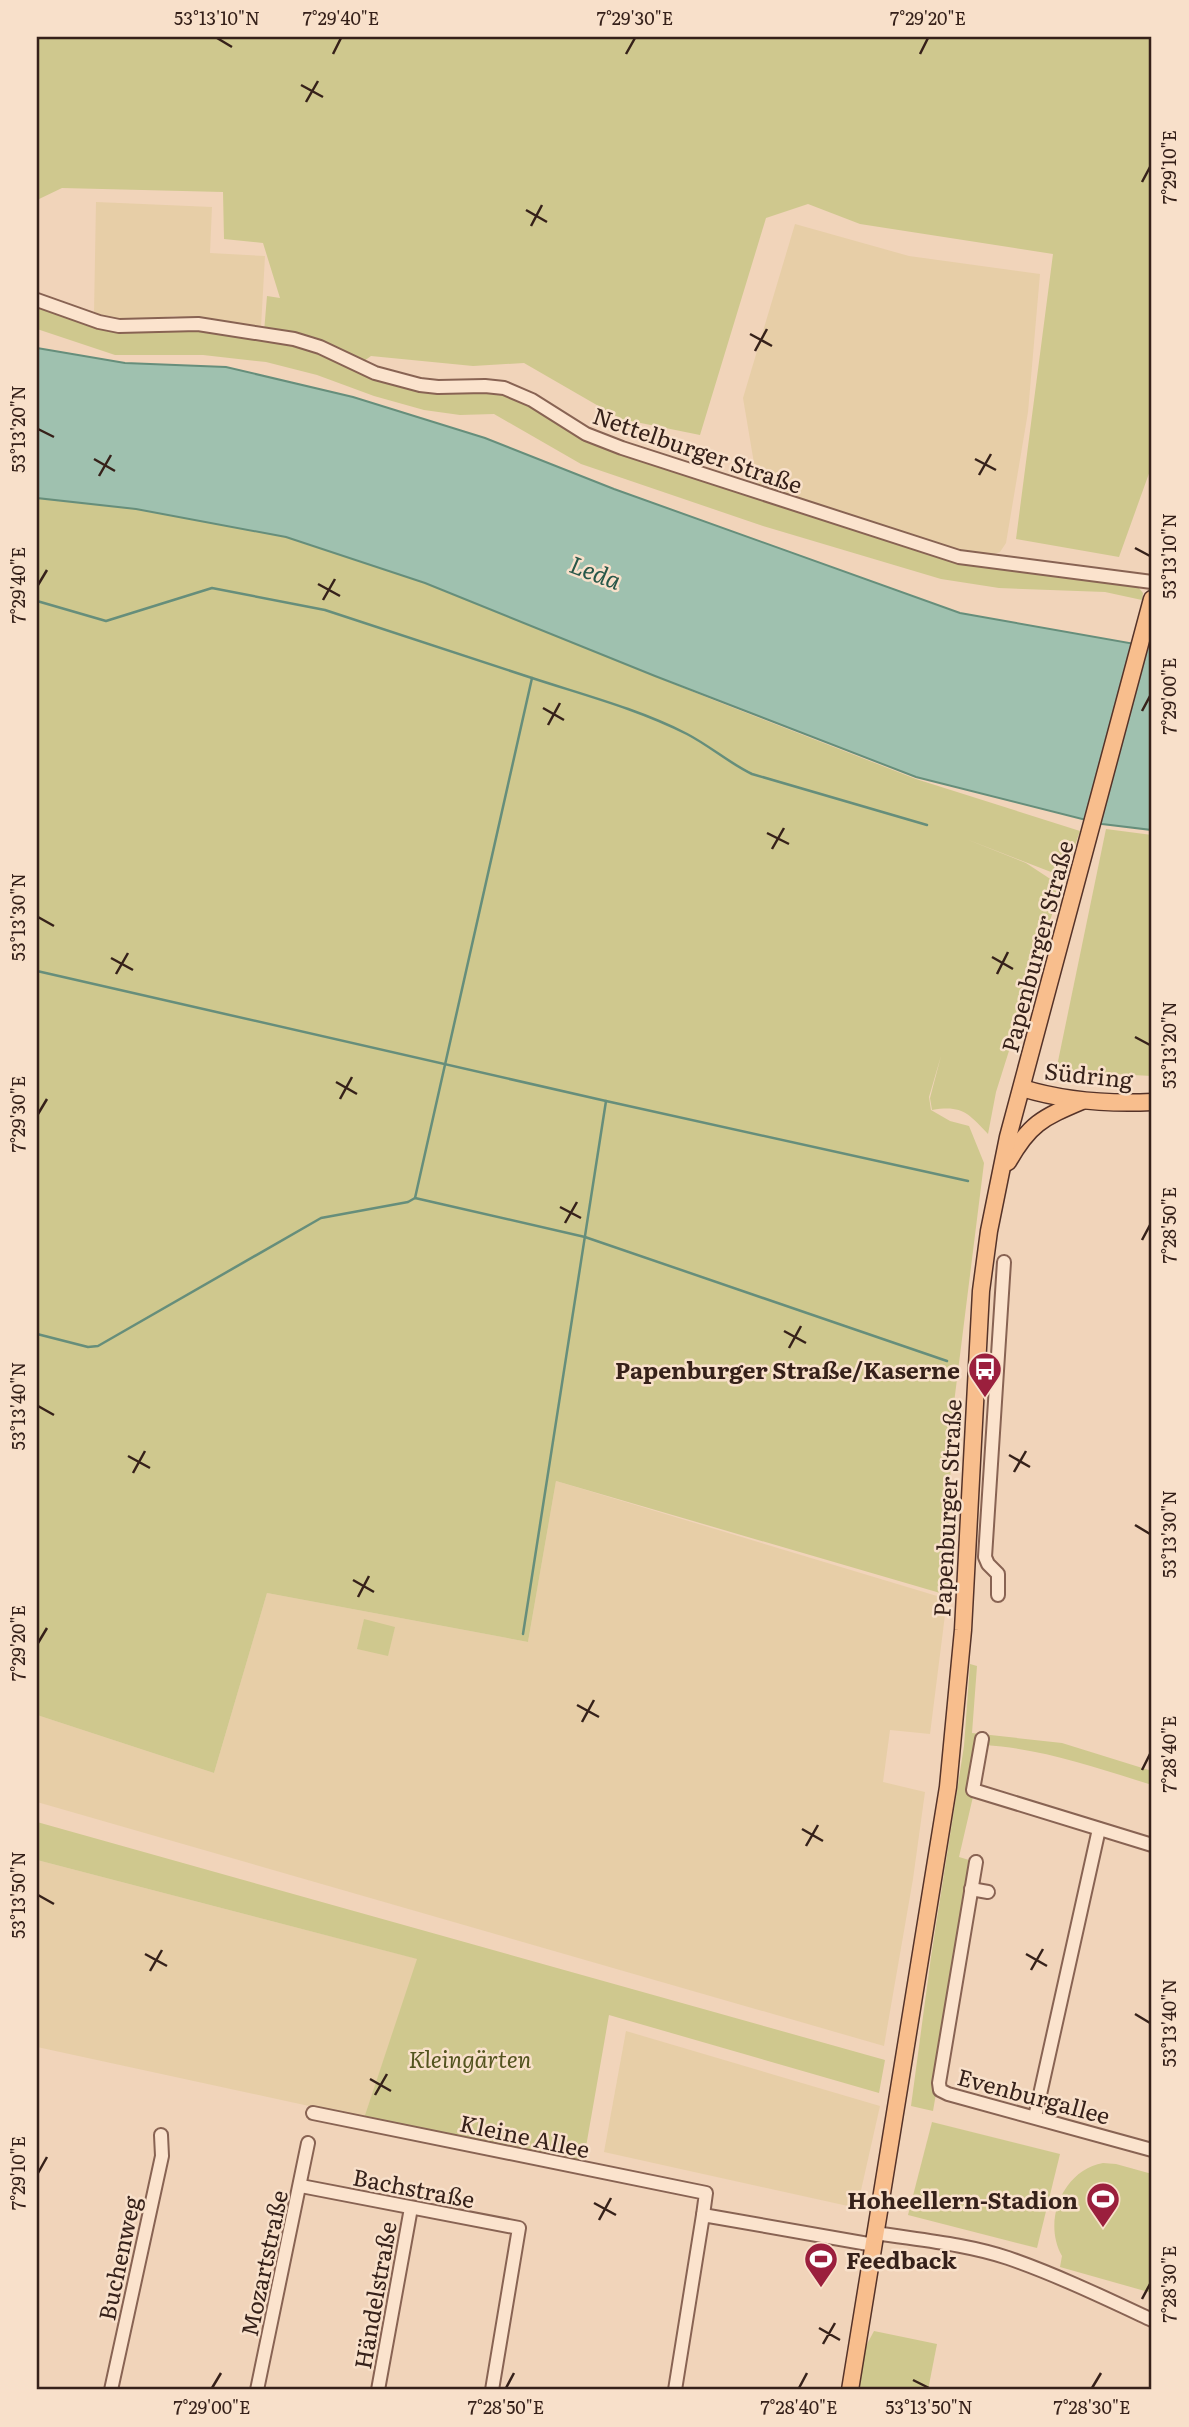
<svg xmlns="http://www.w3.org/2000/svg" width="1189" height="2427" viewBox="0 0 1189 2427" font-family="Literata,serif">
  <rect width="100%" height="100%" fill="#f1d4ba"/>
  <g fill="#e7cea7">
    <polygon points="96,202 212,207 210,253 265,256 261,327 174,316 122,322 94,314"/>
    <polygon points="795,224 909,256 1040,274 1028,412 1006,543 1000,552 992,555 961,551 758,487 743,398"/>
    <polygon points="556,1481 947,1599 930,1734 890,1730 883,1782 925,1792 913,1879 884,2046 37,1802 37,1715 214,1773 267,1593 528,1642"/>
    <polygon points="37,1860 418,1959 364,2118 37,2047"/>
    <polygon points="626,2031 880,2106 857,2208 604,2152"/>
  </g>
  <g fill="#cfc88e">
    <polygon points="37,37 1152,37 1152,465 1119,557 1016,539 1053,254 860,224 808,204 766,218 700,435 621,419 524,363 473,366 371,356 364,361 314,339 264,332 267,296 280,298 263,243 224,239 223,192 62,188 37,200"/>
    <polygon points="37,305 103,328 202,327 311,348 362,373 504,392 523,399 551,419 999,567 1138,587 1143,593 1142,600 1105,592 999,588 941,579 763,526 581,464 494,414 460,415 424,410 374,396 317,375 266,362 203,355 115,355 37,329"/>
    <path d="M37,498L136,509L286,537L425,583L711,699L916,779L1080,831L1064,877L966,839L1026,863L1061,886L996,1092L988,1134C968,1113 962,1105 932,1110L930,1098L941,1056L929,1097L931,1110L950,1121L969,1126L984,1163L952,1419L947,1595L556,1481L528,1642L267,1593L214,1773L37,1715Z"/>
    <polygon points="1106,829 1152,835 1152,1076 1056,1071"/>
    <polygon points="364,1619 395,1627 388,1656 357,1649"/>
    <path d="M970,1664L977,1666L972,1733L1062,1743L1152,1771V1785C1097,1768 1043,1749 985,1745L959,1857L976,1862L933,2111L911,2106L931,1957L964,1746Z"/>
    <polygon points="37,1822 885,2060 879,2093 609,2015 583,2164 364,2118 417,1959 37,1860"/>
    <polygon points="932,2122 1060,2154 1037,2248 908,2215"/>
    <path d="M1103,2163L1116,2164L1152,2174V2293L1060,2267L1062,2256C1042,2221 1063,2170 1103,2163Z"/>
    <polygon points="874,2331 937,2344 928,2390 858,2390 865,2348"/>
  </g>
  <polygon fill="#9fc1af" stroke="#668e7b" stroke-width="2" points="37,348 125,363 226,367 353,397 485,438 614,489 960,613 1152,647 1152,830 1102,824 916,777 655,676 425,583 286,537 136,509 37,498"/>
  <g fill="none" stroke-linecap="round" stroke-linejoin="round">
    <g stroke="#668e7b" stroke-width="2.5">
      <polyline points="37,601 106,621 212,588 325,610 532,678"/>
      <polyline points="37,971 606,1101 523,1634"/>
      <polyline points="606,1101 968,1181"/>
      <path d="M415,1198L532,678C584,695 638,709 687,734C710,746 729,763 752,774L927,825"/>
      <polyline points="37,1334 88,1347 98,1346 321,1218 408,1202 415,1198 585,1237 947,1361"/>
    </g>
    <g stroke="#886353" stroke-width="16">
      <g id="minor">
        <polyline points="37,300 99,322 119,326 198,324 294,339 320,347 375,373 420,385 438,387 485,386 504,388 532,400 586,434 622,448 959,557 1152,582"/>
        <polyline points="998,1595 998,1574 988,1564 985,1557 1004,1262"/>
        <polyline points="982,1739 973,1790 1152,1845"/>
        <polyline points="976,1862 939,2083 940,2090 948,2094 1152,2150"/>
        <polyline points="971,1889 988,1892"/>
        <polyline points="313,2113 706,2193 703,2215"/>
        <polyline points="1035,2117 1099,1829"/>
        <polyline points="301,2186 519,2228 492,2390"/>
        <path d="M876,2233C920,2240 966,2244 1008,2258C1057,2275 1105,2298 1152,2320"/>
        <polyline points="111,2390 162,2156 161,2135"/>
        <polyline points="257,2390 308,2143"/>
        <polyline points="378,2390 411,2208"/>
        <polyline points="675,2390 703,2215 874,2245"/>
      </g>
    </g>
    <g stroke="#553329" stroke-width="19">
      <g id="major">
        <path d="M1022,1088C1064,1101 1108,1104 1152,1102"/>
        <path d="M1008,1162C1029,1124 1042,1118 1082,1101"/>
        <polyline points="850,2390 948,1787 963,1630 981,1291 989,1231 1008,1137 1152,599"/>
      </g>
    </g>
    <use href="#minor" stroke="#fbe3cd" stroke-width="12"/>
    <use href="#major" stroke="#f8be8d" stroke-width="16"/>
  </g>
  <path fill="none" stroke="#36211a" stroke-width="2.5" d="M217,38L232,47M333,54L341,38M626,54L635,38M920,54L928,38M301,85L323,97M306,102L318,81M1142,182L1150,167M526,210L547,222M531,226L542,205M750,334L772,346M755,351L767,329M38,429L54,437M94,459L115,471M975,459L996,470M979,475L991,454M99,476L111,455M1135,548L1150,556M318,584L340,596M38,585L47,570M323,600L335,579M543,708L564,720M1142,711L1150,696M548,725L560,703M767,833L789,844M772,849L784,828M38,917L54,926M992,957L1013,969M111,958L133,970M116,974L128,953M997,974L1008,952M1135,1037L1150,1045M336,1082L357,1094M340,1099L352,1077M38,1114L47,1099M560,1207L581,1218M565,1223L577,1202M1142,1240L1150,1225M784,1331L806,1343M789,1348L801,1326M38,1406L54,1415M1009,1455L1030,1467M128,1456L150,1468M1014,1472L1026,1451M133,1473L145,1451M1135,1525L1150,1534M353,1580L374,1592M358,1597L369,1576M38,1643L47,1628M577,1705L599,1717M582,1722L594,1700M1142,1770L1150,1754M802,1829L823,1841M806,1846L818,1825M38,1895L54,1904M145,1954L167,1966M1026,1954L1047,1966M1031,1970L1043,1949M150,1971L162,1950M1135,2014L1150,2023M370,2079L391,2091M375,2095L387,2074M38,2173L47,2157M594,2203L616,2215M599,2220L611,2198M1142,2299L1150,2284M819,2328L840,2340M823,2344L835,2323M913,2380L929,2388M212,2388L221,2373M506,2388L514,2373M799,2388L807,2373M1092,2388L1101,2373"/>
  <defs>
    <g id="bus-pin" transform="scale(1.75)"><path d="M0 17L-7.5 6A9.5 9.5 0 1 1 7.5 6Z" fill="#9b1f3d" stroke="#f8e0ca"/><path d="M-5-6H5V4H4V6H2V4H-2V6H-4V4H-5ZM-3.5-4V0h7V-4ZM-3.5 1.2v1.5H-2V1.2ZM2 1.2v1.5H3.5V1.2Z" fill="#fff"/></g>
    <g id="stadium-pin" transform="scale(1.75)"><path d="M0 17L-7.5 6A9.5 9.5 0 1 1 7.5 6Z" fill="#9b1f3d" stroke="#f8e0ca"/><path d="M0-5a6.5 5 0 1 0 0 10a6.5 5 0 1 0 0-10ZM-3.5-1.8h7v3.6h-7Z" fill="#fff"/></g>
  </defs>
  <g fill-rule="evenodd">
    <use href="#bus-pin" x="985" y="1369"/>
    <use href="#stadium-pin" x="1103" y="2199"/>
    <use href="#stadium-pin" x="821" y="2259"/>
  </g>
  <g text-anchor="middle" dominant-baseline="central" stroke-width="5" stroke-linejoin="round" paint-order="stroke">
    <g font-size="23" fill="#36211a" stroke="#f8e0ca">
      <text transform="translate(698 449) rotate(19)">Nettelburger Straße</text>
      <text transform="translate(1036 946) rotate(-75)">Papenburger Straße</text>
      <text transform="translate(1089 1074) rotate(6)">Südring</text>
      <text transform="translate(946 1508) rotate(-87)">Papenburger Straße</text>
      <text transform="translate(1034 2095) rotate(15)">Evenburgallee</text>
      <text transform="translate(525 2135) rotate(12)">Kleine Allee</text>
      <text transform="translate(414 2187) rotate(11)">Bachstraße</text>
      <text transform="translate(118 2258) rotate(-78)">Buchenweg</text>
      <text transform="translate(263 2263) rotate(-78)">Mozartstraße</text>
      <text transform="translate(374 2295) rotate(-80)">Händelstraße</text>
    </g>
    <g font-size="23" font-weight="bold" fill="#36211a" stroke="#f8e0ca" text-anchor="end">
      <text x="960" y="1369">Papenburger Straße/Kaserne</text>
      <text x="1078" y="2199">Hoheellern-Stadion</text>
      <text x="846" y="2259" text-anchor="start">Feedback</text>
    </g>
    <g font-size="23" font-style="italic" fill="#53541f" stroke="#f8e0ca">
      <text x="470" y="2058">Kleingärten</text>
    </g>
    <g font-size="24" font-style="italic" fill="#275749" stroke="#f8e0ca">
      <text transform="translate(596 571) rotate(21)">Leda</text>
    </g>
  </g>
  <rect width="1189" height="2427" fill="none" stroke="#f8e0ca" stroke-width="77"/>
  <rect x="38" y="38" width="1112" height="2350" fill="none" stroke="#36211a" stroke-width="2.5"/>
  <g font-size="18" text-anchor="middle" fill="#36211a">
    <text x="217" y="25">53°13'10"N</text>
    <text x="341" y="25">7°29'40"E</text>
    <text x="635" y="25">7°29'30"E</text>
    <text x="928" y="25">7°29'20"E</text>
    <text transform="translate(1170 167) rotate(-90)" y="6">7°29'10"E</text>
    <text transform="translate(19 429) rotate(-90)" y="6">53°13'20"N</text>
    <text transform="translate(1170 556) rotate(-90)" y="6">53°13'10"N</text>
    <text transform="translate(19 585) rotate(-90)" y="6">7°29'40"E</text>
    <text transform="translate(1170 696) rotate(-90)" y="6">7°29'00"E</text>
    <text transform="translate(19 917) rotate(-90)" y="6">53°13'30"N</text>
    <text transform="translate(1170 1045) rotate(-90)" y="6">53°13'20"N</text>
    <text transform="translate(19 1114) rotate(-90)" y="6">7°29'30"E</text>
    <text transform="translate(1170 1225) rotate(-90)" y="6">7°28'50"E</text>
    <text transform="translate(19 1406) rotate(-90)" y="6">53°13'40"N</text>
    <text transform="translate(1170 1534) rotate(-90)" y="6">53°13'30"N</text>
    <text transform="translate(19 1643) rotate(-90)" y="6">7°29'20"E</text>
    <text transform="translate(1170 1754) rotate(-90)" y="6">7°28'40"E</text>
    <text transform="translate(19 1895) rotate(-90)" y="6">53°13'50"N</text>
    <text transform="translate(1170 2023) rotate(-90)" y="6">53°13'40"N</text>
    <text transform="translate(19 2173) rotate(-90)" y="6">7°29'10"E</text>
    <text transform="translate(1170 2284) rotate(-90)" y="6">7°28'30"E</text>
    <text x="212" y="2414">7°29'00"E</text>
    <text x="506" y="2414">7°28'50"E</text>
    <text x="799" y="2414">7°28'40"E</text>
    <text x="929" y="2414">53°13'50"N</text>
    <text x="1092" y="2414">7°28'30"E</text>
  </g>
</svg>
